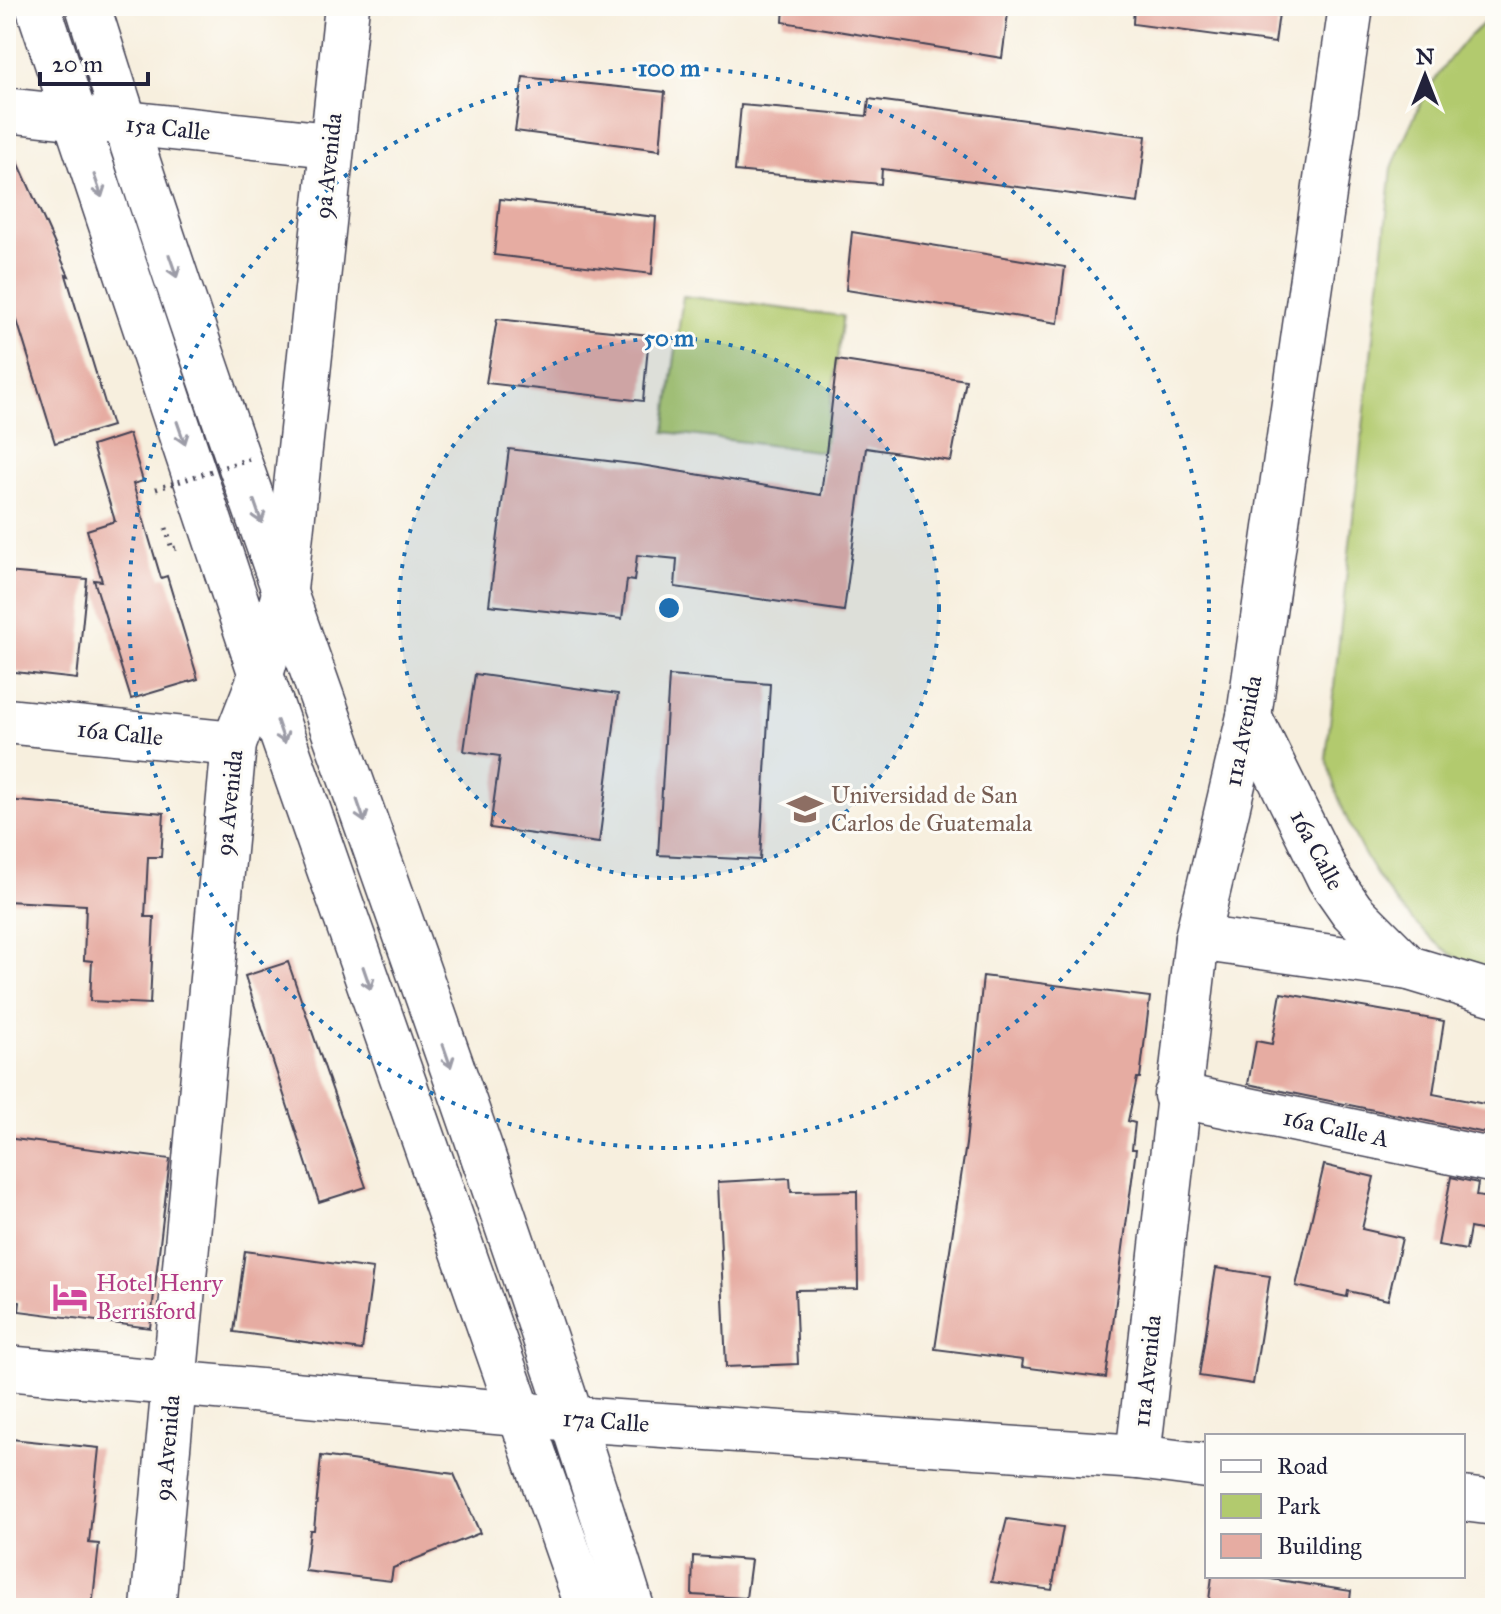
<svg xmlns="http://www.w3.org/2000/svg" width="1501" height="1614" viewBox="0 0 1501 1614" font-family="'IM FELL Great Primer',serif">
  <rect width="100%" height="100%" fill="#fdfcf7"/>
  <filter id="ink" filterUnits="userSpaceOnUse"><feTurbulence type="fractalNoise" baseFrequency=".0125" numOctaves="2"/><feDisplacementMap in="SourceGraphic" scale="16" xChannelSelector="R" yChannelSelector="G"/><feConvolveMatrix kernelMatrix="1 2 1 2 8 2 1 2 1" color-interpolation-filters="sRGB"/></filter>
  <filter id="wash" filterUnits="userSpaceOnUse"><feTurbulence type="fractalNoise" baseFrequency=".006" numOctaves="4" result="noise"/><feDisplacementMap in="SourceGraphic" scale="32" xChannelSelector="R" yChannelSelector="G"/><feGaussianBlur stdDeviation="1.8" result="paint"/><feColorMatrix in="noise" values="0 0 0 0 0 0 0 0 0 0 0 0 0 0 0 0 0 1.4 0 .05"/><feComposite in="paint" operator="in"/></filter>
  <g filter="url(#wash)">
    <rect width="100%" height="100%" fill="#f7efde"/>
    <g fill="#b2ca6e" stroke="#6a7654" stroke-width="2">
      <path d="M1495,14V981C1404,936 1352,854 1326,758L1392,168C1415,109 1443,53 1495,14Z"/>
      <polygon points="683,296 843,316 824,452 665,432"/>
    </g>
    <g id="blocks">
      <g fill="#e6aca2">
        <polygon points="784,6 1009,6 1002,58 783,22"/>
        <polygon points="1134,6 1280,6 1275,43 1133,24"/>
        <polygon points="523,77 665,92 660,150 515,131"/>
        <polygon points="869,99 1146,136 1138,203 882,169 881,184 735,171 741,105 867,116"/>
        <polygon points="6,135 69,276 66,275 112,426 55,443 6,285"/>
        <polygon points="500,199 656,217 652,274 494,255"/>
        <polygon points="852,232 1065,267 1058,323 846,290"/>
        <polygon points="497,319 649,335 643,401 486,383"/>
        <polygon points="837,360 966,380 951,461 866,448 844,611 675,587 677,559 637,555 634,581 627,580 622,619 489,605 509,449 641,465 821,495"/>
        <polygon points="129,434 143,481 133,484 161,578 167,576 198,679 131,699 94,580 102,581 87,530 115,521 92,446"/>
        <polygon points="6,572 87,579 77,679 6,671"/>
        <polygon points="475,674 618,694 599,843 490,828 500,756 464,751"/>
        <polygon points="669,676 770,684 760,860 658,855"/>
        <polygon points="6,800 164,813 161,857 148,857 145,917 154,917 150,1004 90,1001 92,961 84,960 86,905 6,901"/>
        <polygon points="288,962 366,1187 319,1202 245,976"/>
        <polygon points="983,976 1150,997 1140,1078 1137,1078 1128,1121 1135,1123 1132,1149 1136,1149 1106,1378 1022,1367 1023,1360 935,1349 966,1144"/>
        <polygon points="1281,993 1444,1021 1433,1094 1495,1106 1495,1135 1248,1084 1256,1041 1272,1044"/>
        <polygon points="6,1138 170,1159 150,1328 19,1311 20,1302 6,1300"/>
        <polygon points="1324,1165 1374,1177 1362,1229 1402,1238 1388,1300 1348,1291 1347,1297 1296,1286"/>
        <polygon points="1451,1177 1478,1183 1476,1196 1495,1199 1495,1233 1470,1228 1466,1250 1438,1245"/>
        <polygon points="790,1178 791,1192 857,1191 858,1289 795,1290 798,1364 726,1367 718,1182"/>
        <polygon points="245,1251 373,1269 362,1350 234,1332"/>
        <polygon points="1216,1268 1270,1276 1253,1384 1199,1376"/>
        <polygon points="11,1439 99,1448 89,1543 99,1544 92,1608 6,1608 6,1486"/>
        <polygon points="321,1456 454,1474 480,1533 393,1568 391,1581 305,1571 310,1530 314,1530"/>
        <polygon points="1007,1519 1063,1527 1052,1590 991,1582"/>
        <polygon points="693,1556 751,1560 746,1598 692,1595"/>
        <polygon points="1212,1576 1252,1576 1351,1591 1349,1608 1208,1608"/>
      </g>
    </g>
  </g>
  <g filter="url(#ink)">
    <use href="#blocks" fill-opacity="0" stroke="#424153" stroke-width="2"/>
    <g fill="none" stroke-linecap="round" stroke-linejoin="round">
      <g stroke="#424153" stroke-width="47">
        <g id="minor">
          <polyline points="6,110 329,145"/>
          <polyline points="1249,716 1329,878 1352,911 1409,968"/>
          <polyline points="6,721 234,744"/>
          <polyline points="1197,938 1409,968 1495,994"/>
          <polyline points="1176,1095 1495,1161"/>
          <polyline points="6,1368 573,1419 1138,1457 1207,1466"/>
          <polyline points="1138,1457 1197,938 1249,716 1351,6"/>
          <polyline points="1463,1499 1495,1503"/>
          <polyline points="153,1608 234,744 261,675 285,590 347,6"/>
        </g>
      </g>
      <g stroke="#424153" stroke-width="47">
        <g id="major">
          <polyline points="38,6 261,675 588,1608"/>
          <path d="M88,6C256,544 465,1069 632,1608"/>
        </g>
      </g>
      <polyline stroke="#424153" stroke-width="5" stroke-dasharray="2 6" stroke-linecap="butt" points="166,528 172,549 176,548"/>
      <use href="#minor" stroke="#fff" stroke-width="44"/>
      <use href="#major" stroke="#fff" stroke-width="44"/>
      <polyline stroke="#424153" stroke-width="5" stroke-dasharray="2 6" stroke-linecap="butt" points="156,489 249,459"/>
    </g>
    <defs><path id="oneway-shaft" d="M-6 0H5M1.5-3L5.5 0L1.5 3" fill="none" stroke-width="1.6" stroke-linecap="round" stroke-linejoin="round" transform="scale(2)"/></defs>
    <g stroke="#9c9ca7">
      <use href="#oneway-shaft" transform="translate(98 186) rotate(71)"/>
      <use href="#oneway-shaft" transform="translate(173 266) rotate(71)"/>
      <use href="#oneway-shaft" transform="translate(181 433) rotate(71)"/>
      <use href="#oneway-shaft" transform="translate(258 512) rotate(71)"/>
      <use href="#oneway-shaft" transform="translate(281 732) rotate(71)"/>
      <use href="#oneway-shaft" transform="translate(361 811) rotate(71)"/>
      <use href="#oneway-shaft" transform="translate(367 978) rotate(71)"/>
      <use href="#oneway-shaft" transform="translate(447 1056) rotate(71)"/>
    </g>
  </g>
  <circle cx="669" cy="608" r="270" fill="#1f6fb2" fill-opacity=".12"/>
  <g fill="none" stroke="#1f6fb2" stroke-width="4" stroke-dasharray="4 8">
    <circle cx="669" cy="608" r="270"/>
    <circle cx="669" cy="608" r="540"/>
  </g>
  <defs>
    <g id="university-bare" transform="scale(2.76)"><path d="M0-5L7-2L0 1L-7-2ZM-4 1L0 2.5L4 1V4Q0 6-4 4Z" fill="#8d6e63" stroke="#fdfcf7" stroke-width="2.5" paint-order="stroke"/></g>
    <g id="hotel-bare" transform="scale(2.76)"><path d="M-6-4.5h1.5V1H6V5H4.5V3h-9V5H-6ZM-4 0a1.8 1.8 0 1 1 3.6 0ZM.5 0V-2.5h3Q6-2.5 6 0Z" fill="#d1479c" stroke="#fdfcf7" stroke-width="2.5" paint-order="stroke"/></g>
  </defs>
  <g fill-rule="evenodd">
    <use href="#university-bare" x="805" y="809"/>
    <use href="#hotel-bare" x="70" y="1297"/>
  </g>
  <g text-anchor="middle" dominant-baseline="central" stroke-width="6" stroke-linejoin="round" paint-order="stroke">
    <g font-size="24" fill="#22223b" stroke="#fdfcf7">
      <text transform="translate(168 128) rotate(6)">15a Calle</text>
      <text transform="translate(328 166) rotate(-84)">9a Avenida</text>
      <text transform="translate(1243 731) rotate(-79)">11a Avenida</text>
      <text transform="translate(120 733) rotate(6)">16a Calle</text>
      <text transform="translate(229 803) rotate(-84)">9a Avenida</text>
      <text transform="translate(1317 850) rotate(62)">16a Calle</text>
      <text transform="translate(1336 1128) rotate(12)">16a Calle A</text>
      <text transform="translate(1147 1371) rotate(-84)">11a Avenida</text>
      <text transform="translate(606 1421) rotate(4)">17a Calle</text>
      <text transform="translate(167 1448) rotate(-85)">9a Avenida</text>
    </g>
    <g font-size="24" fill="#785e54" stroke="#fdfcf7" text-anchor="start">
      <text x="831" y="795">Universidad de San<tspan x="831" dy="28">Carlos de Guatemala</tspan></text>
    </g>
    <g font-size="24" fill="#b23c85" stroke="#fdfcf7" text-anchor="start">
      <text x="96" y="1283">Hotel Henry<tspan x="96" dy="28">Berrisford</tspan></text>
    </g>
  </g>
  <circle cx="669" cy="608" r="12" fill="#1f6fb2" stroke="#fdfcf7" stroke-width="4"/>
  <g font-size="24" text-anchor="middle" font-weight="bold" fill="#1f6fb2" stroke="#fdfcf7" stroke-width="6" stroke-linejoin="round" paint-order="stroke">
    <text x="669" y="76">100 m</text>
    <text x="669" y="346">50 m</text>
  </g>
  <rect width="1501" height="1614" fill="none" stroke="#fdfcf7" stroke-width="32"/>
  <rect x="1205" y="1434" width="260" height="144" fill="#fdfcf7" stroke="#a5a5ac" stroke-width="2"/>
  <rect x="1221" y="1460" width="40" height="12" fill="#ffffff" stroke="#a5a5ac" stroke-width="2"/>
  <text x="1277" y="1474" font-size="24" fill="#22223b">Road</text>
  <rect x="1221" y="1494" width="40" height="24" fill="#b2ca6e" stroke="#a5a5ac" stroke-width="2"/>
  <text x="1277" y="1514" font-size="24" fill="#22223b">Park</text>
  <rect x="1221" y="1534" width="40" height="24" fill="#e6aca2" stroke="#a5a5ac" stroke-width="2"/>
  <text x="1277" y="1554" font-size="24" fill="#22223b">Building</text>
  <g transform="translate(1425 76)" stroke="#fdfcf7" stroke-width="6" paint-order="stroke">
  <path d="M0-6L14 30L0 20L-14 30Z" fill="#22223b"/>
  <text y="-12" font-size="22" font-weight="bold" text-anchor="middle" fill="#22223b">N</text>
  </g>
  <path d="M40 72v12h108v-12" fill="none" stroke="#22223b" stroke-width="4"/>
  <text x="52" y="72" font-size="24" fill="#22223b" stroke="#fdfcf7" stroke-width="6" paint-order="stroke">20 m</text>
</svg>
